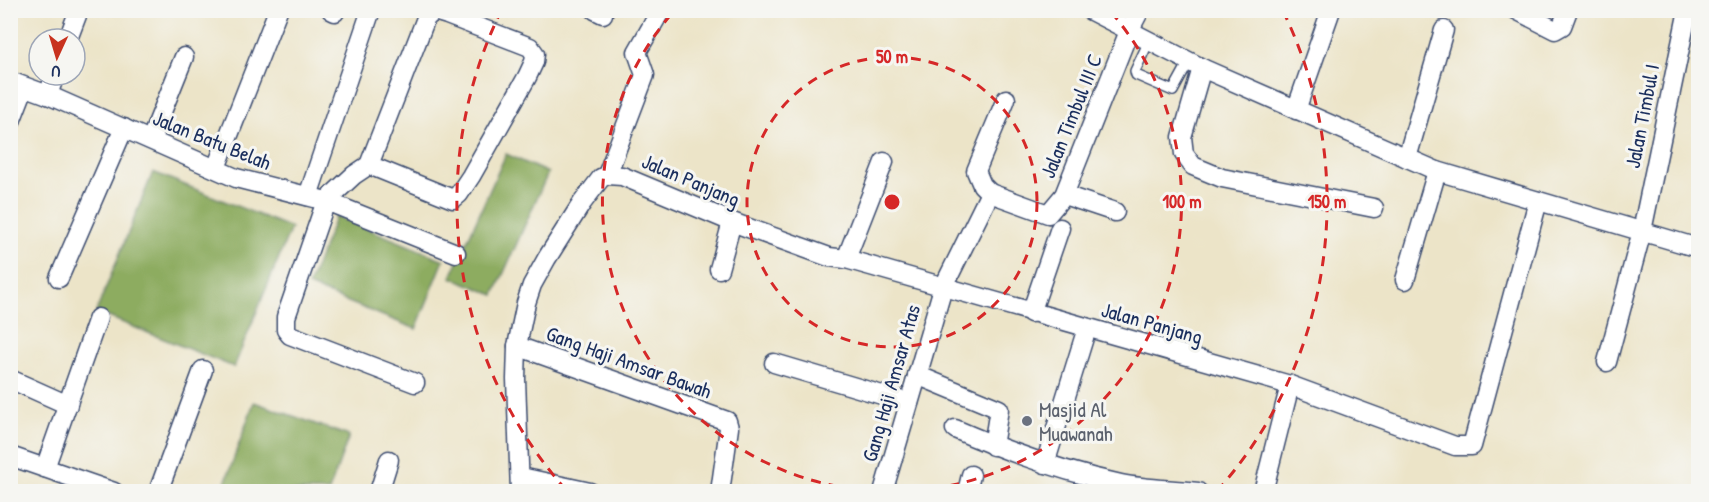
<svg xmlns="http://www.w3.org/2000/svg" width="1709" height="502" viewBox="0 0 1709 502" font-family="'Patrick Hand',sans-serif">
  <rect width="100%" height="100%" fill="#f6f6f2"/>
  <filter id="ink" filterUnits="userSpaceOnUse"><feTurbulence type="fractalNoise" baseFrequency=".0167" numOctaves="2"/><feDisplacementMap in="SourceGraphic" scale="12" xChannelSelector="R" yChannelSelector="G"/><feConvolveMatrix kernelMatrix="1 2 1 2 8 2 1 2 1" color-interpolation-filters="sRGB"/></filter>
  <filter id="wash" filterUnits="userSpaceOnUse"><feTurbulence type="fractalNoise" baseFrequency=".008" numOctaves="4" result="noise"/><feDisplacementMap in="SourceGraphic" scale="24" xChannelSelector="R" yChannelSelector="G"/><feGaussianBlur stdDeviation="1.35" result="paint"/><feColorMatrix in="noise" values="0 0 0 0 0 0 0 0 0 0 0 0 0 0 0 0 0 1.4 0 .05"/><feComposite in="paint" operator="in"/></filter>
  <g filter="url(#wash)">
    <rect width="100%" height="100%" fill="#ece4c8"/>
    <g fill="#8dac60" stroke="#546e5f" stroke-width="1.5">
      <polygon points="506,154 548,173 494,295 451,277"/>
      <polygon points="153,172 291,228 234,367 96,312"/>
      <polygon points="336,216 444,260 416,329 308,286"/>
      <polygon points="254,402 349,436 329,491 229,492 223,489"/>
    </g>
  </g>
  <g filter="url(#ink)">
    <g fill="none" stroke-linecap="round" stroke-linejoin="round">
      <g stroke="#3a4a6e" stroke-width="12">
        <polyline id="service" points="1149,41 1135,71 1136,75 1173,91 1189,62"/>
      </g>
      <g stroke="#3a4a6e" stroke-width="21">
        <g id="minor">
          <polyline points="331,10 335,12"/>
          <polyline points="595,10 603,14"/>
          <polyline points="1089,10 1202,68 1437,171 1698,248"/>
          <polyline points="1516,10 1555,30 1562,26 1568,10"/>
          <polyline points="68,39 79,10"/>
          <polyline points="1202,68 1182,137 1184,154 1193,166 1222,178 1374,208"/>
          <polyline points="10,81 48,95 236,178 326,201 354,175 369,165 426,18 434,11 447,15 530,47 535,54 534,62 527,77 471,176 459,194 453,199 369,165"/>
          <polyline points="48,95 55,75"/>
          <polyline points="1296,110 1331,10"/>
          <polyline points="10,124 24,88"/>
          <polyline points="151,139 184,57"/>
          <polyline points="1407,158 1444,30"/>
          <polyline points="216,168 278,10"/>
          <polyline points="607,175 645,75 637,52 661,10"/>
          <polyline points="990,193 982,185 976,171 1006,99"/>
          <polyline points="1064,195 1115,212"/>
          <polyline points="308,196 371,10"/>
          <polyline points="846,259 884,162"/>
          <polyline points="719,269 732,222"/>
          <polyline points="59,278 124,128"/>
          <polyline points="1405,280 1437,171"/>
          <polyline points="1031,313 1060,228"/>
          <polyline points="517,346 727,421 729,428 720,492"/>
          <polyline points="1607,362 1642,231 1688,10"/>
          <polyline points="774,363 909,403"/>
          <polyline points="917,375 999,409 993,446"/>
          <polyline points="10,379 68,405"/>
          <polyline points="415,383 290,335 286,330 286,317 326,201 456,253"/>
          <path d="M955,429C1008,452 1064,472 1121,484C1146,489 1173,489 1198,492"/>
          <polyline points="10,456 114,492"/>
          <polyline points="1045,464 1087,328"/>
          <polyline points="45,468 98,318"/>
          <polyline points="521,477 590,492"/>
          <polyline points="158,492 203,370"/>
          <polyline points="379,492 389,460"/>
          <polyline points="520,492 516,379 517,346 526,303 532,285 547,258 582,203 601,178 607,175 622,176 732,222 829,257 846,259 1290,385 1455,446 1472,446 1538,201"/>
          <polyline points="883,492 943,288 990,193 1048,214 1064,195 1129,31 1140,10"/>
          <polyline points="967,492 971,475"/>
          <polyline points="1263,492 1290,385"/>
        </g>
      </g>
      <use href="#service" stroke="#fff" stroke-width="9"/>
      <use href="#minor" stroke="#fff" stroke-width="18"/>
    </g>
  </g>
  <g fill="none" stroke="#d62828" stroke-width="3" stroke-dasharray="10 8">
    <circle cx="892" cy="202" r="145"/>
    <path d="M874 491A290 290 0 0 1 673 12M1111 12A290 290 0 0 1 910 491"/>
    <path d="M566 490A435 435 0 0 1 501 11M1283 11A435 435 0 0 1 1218 490"/>
  </g>
  <circle fill="#6b7280" stroke="#f6f6f2" stroke-width="2" cx="1027" cy="421" r="6"/>
  <g text-anchor="middle" dominant-baseline="central" stroke-width="6" stroke-linejoin="round" paint-order="stroke">
    <g font-size="21" fill="#1b2f5e" stroke="#f6f6f2">
      <text transform="translate(1071 116) rotate(-68)">Jalan Timbul III C</text>
      <text transform="translate(1642 116) rotate(-79)">Jalan Timbul I</text>
      <text transform="translate(212 140) rotate(22)">Jalan Batu Belah</text>
      <text transform="translate(691 180) rotate(23)">Jalan Panjang</text>
      <text transform="translate(1152 323) rotate(16)">Jalan Panjang</text>
      <text transform="translate(629 362) rotate(20)">Gang Haji Amsar Bawah</text>
      <text transform="translate(891 383) rotate(-74)">Gang Haji Amsar Atas</text>
    </g>
    <g font-size="21" fill="#5b616d" stroke="#f6f6f2" text-anchor="start">
      <text x="1039" y="409">Masjid Al<tspan x="1039" dy="24">Muawanah</tspan></text>
    </g>
  </g>
  <circle cx="892" cy="202" r="9" fill="#d62828" stroke="#f6f6f2" stroke-width="3"/>
  <g font-size="18" text-anchor="middle" font-weight="bold" fill="#d62828" stroke="#f6f6f2" stroke-width="6" stroke-linejoin="round" paint-order="stroke">
    <text x="892" y="63">50 m</text>
    <text x="1182" y="208">100 m</text>
    <text x="1327" y="208">150 m</text>
  </g>
  <rect width="1709" height="502" fill="none" stroke="#f6f6f2" stroke-width="36"/>
  <g transform="translate(57 57) rotate(184)"><circle r="28" fill="#f6f6f2" stroke="#9ea6b7" stroke-width="1.5"/>
  <path d="M0-4.5L10 22L0 15L-10 22Z" fill="#c8321e"/>
  <text y="-9" font-size="16" font-weight="bold" text-anchor="middle" fill="#1b2f5e">U</text>
  </g>
</svg>
